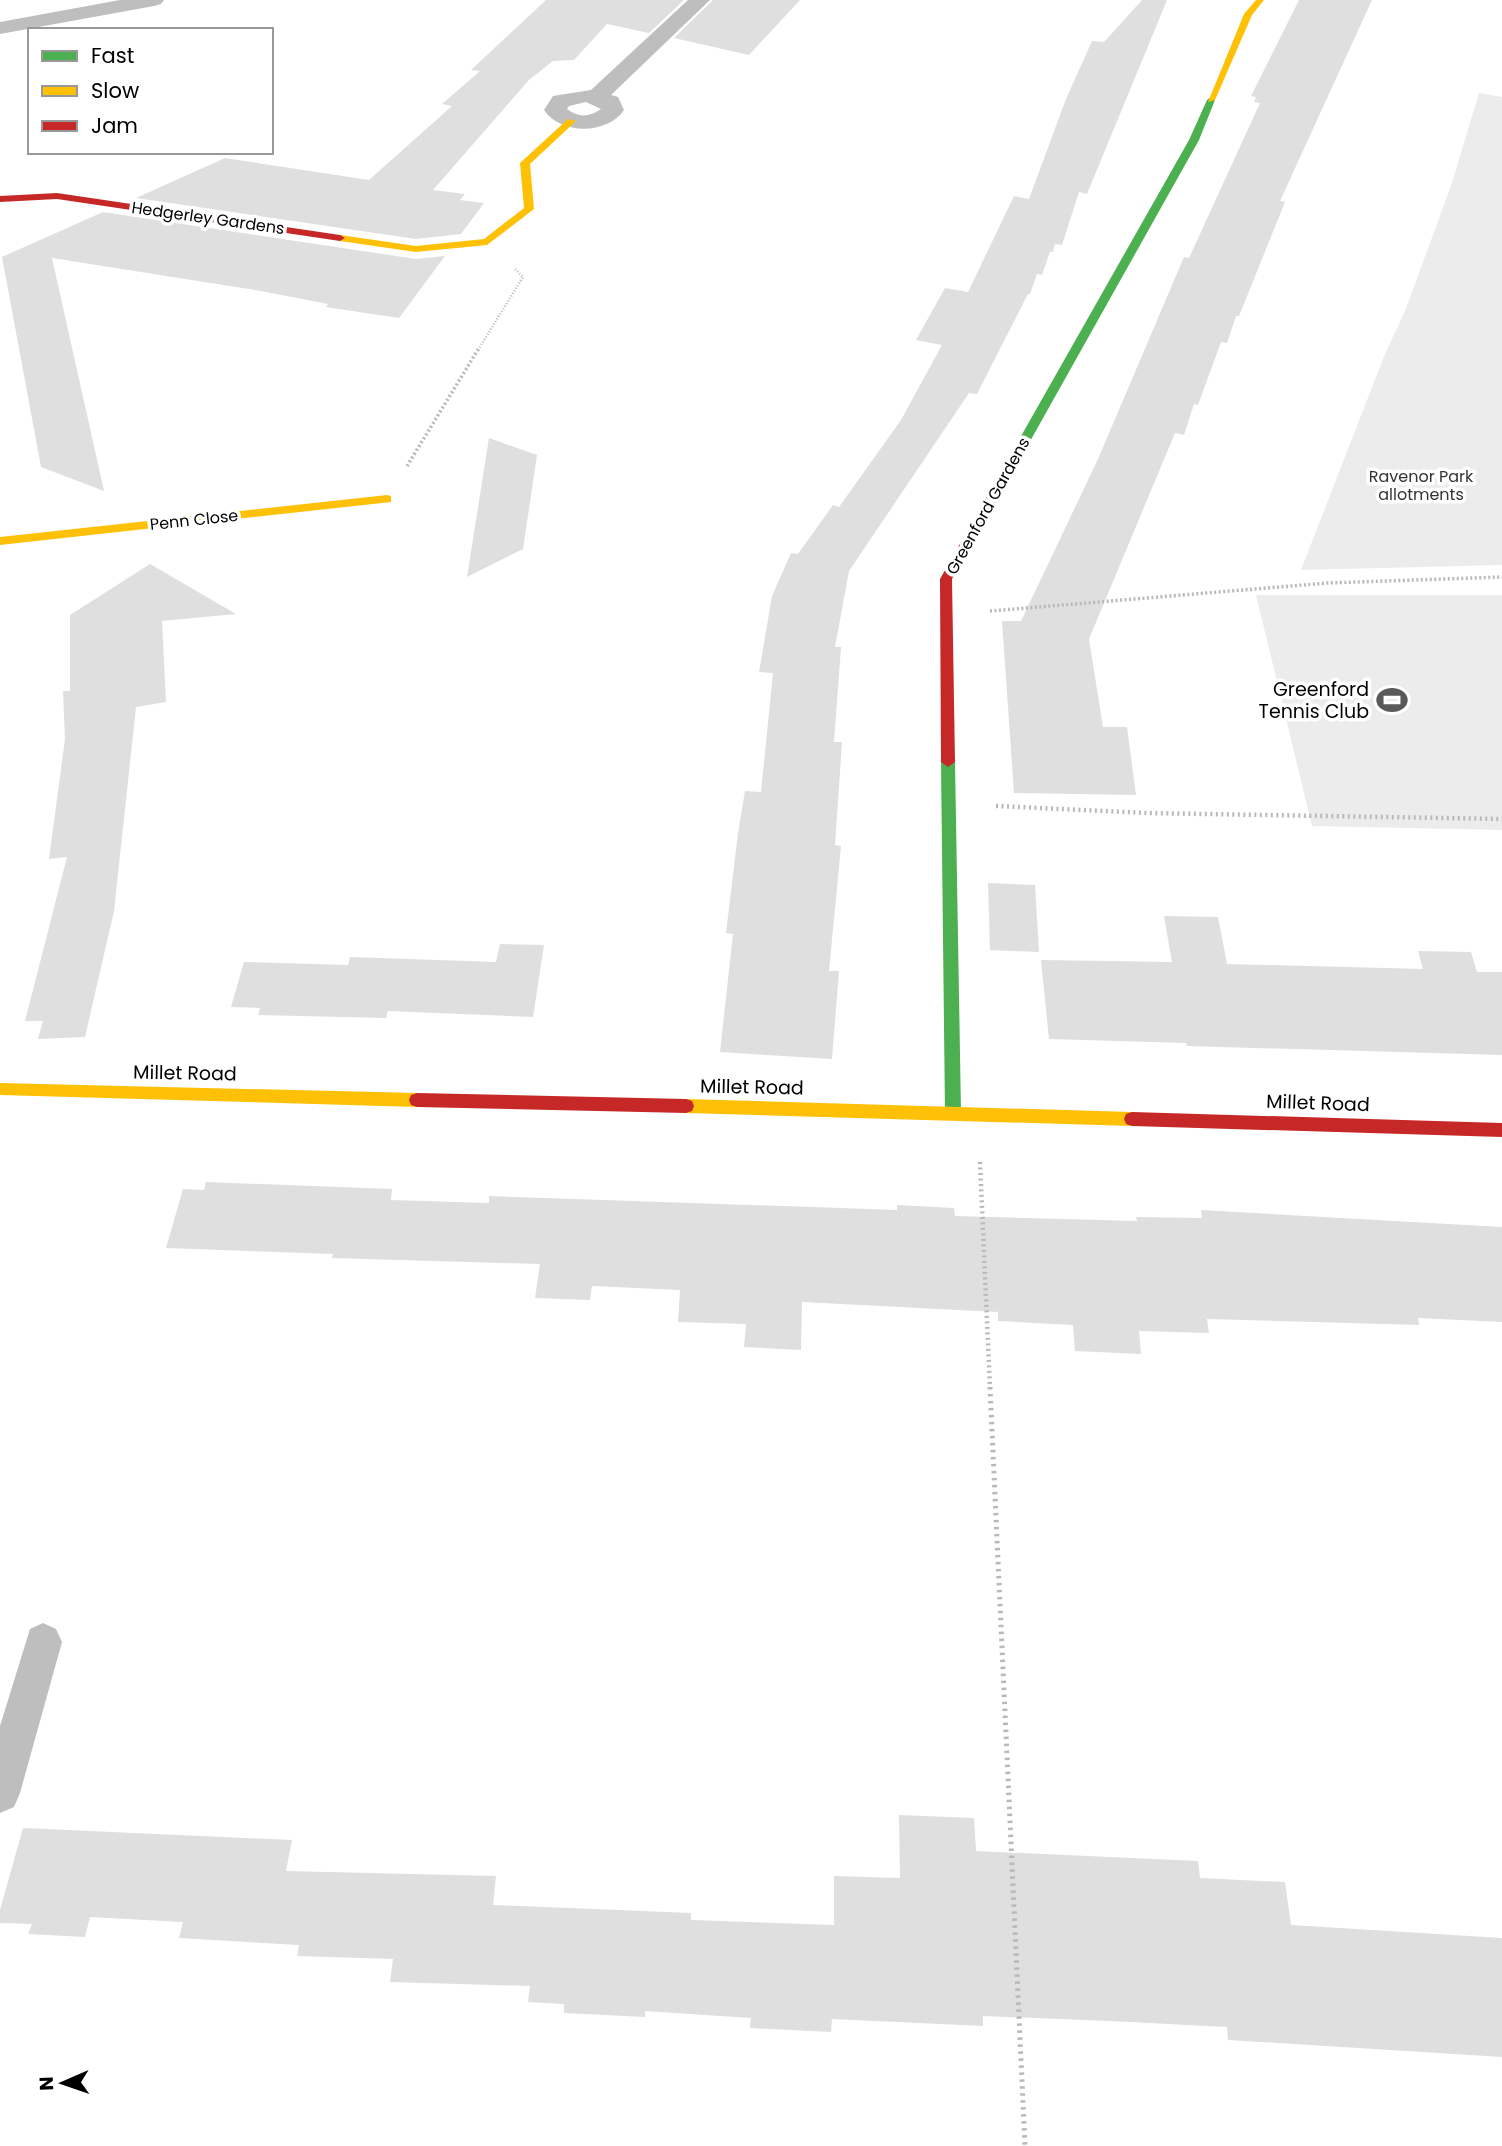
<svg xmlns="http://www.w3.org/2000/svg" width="1502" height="2146" viewBox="0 0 1502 2146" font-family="Poppins,sans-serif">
  <rect width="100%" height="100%" fill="#fff"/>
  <g fill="#ececec">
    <polygon points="1479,93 1502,97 1502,565 1301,570 1385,354 1405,311 1451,186"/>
    <polygon points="1256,595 1502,595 1502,830 1312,826"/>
  </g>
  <g fill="#dfdfdf">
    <polygon points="546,0 684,0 649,33 607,24 574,60 553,61 529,80 433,190 465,194 460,200 484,203 461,234 416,239 136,198 225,158 369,180 452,106 442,104 480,71 471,70"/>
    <polygon points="713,0 800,0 749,55 674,38"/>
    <polygon points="1142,0 1167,0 1087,194 1079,192 1062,245 1055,244 1053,252 1050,252 1042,275 1037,274 1030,294 1028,294 977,394 969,393 849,571 835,647 841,647 834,742 842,742 835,845 841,846 829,971 839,971 832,1059 720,1052 733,934 726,933 738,833 745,791 761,792 773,673 759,672 772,596 791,553 798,554 833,505 839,507 901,420 942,345 916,340 945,288 968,292 1014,196 1029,199 1066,99 1092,41 1104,42"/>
    <polygon points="1299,0 1372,0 1280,201 1285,202 1239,316 1236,316 1227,343 1221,342 1198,405 1194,404 1184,435 1175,433 1089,639 1103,727 1127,727 1136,795 1014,793 1002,621 1021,621 1098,459 1184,257 1189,258 1260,103 1254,102 1256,97 1251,96"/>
    <polygon points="103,212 416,259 445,256 399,318 326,307 328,304 255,290 52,258 104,491 41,467 2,257"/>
    <polygon points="489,438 537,455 523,549 467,577"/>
    <polygon points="150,564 236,614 162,621 166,702 136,707 114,911 85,1037 38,1039 43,1021 25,1021 67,857 49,859 65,739 63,691 70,691 70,615"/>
    <polygon points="988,883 1035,885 1039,952 990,950"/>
    <polygon points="1164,916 1218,917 1227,964 1423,969 1418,951 1471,952 1477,972 1502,972 1502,1055 1187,1046 1186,1043 1049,1039 1041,960 1172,962"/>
    <polygon points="500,944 544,945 533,1017 388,1011 386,1018 258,1015 260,1008 231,1007 244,962 348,965 350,957 496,962"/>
    <polygon points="206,1182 392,1189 391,1200 489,1203 489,1196 897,1210 897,1205 954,1208 955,1216 1137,1221 1136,1217 1202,1218 1201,1210 1502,1227 1502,1322 1418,1318 1419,1325 1207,1319 1209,1333 1139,1331 1141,1354 1075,1351 1073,1325 998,1321 998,1312 802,1302 801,1350 744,1347 746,1324 678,1322 680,1290 592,1286 590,1300 535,1298 540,1264 332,1258 333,1254 166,1248 183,1189 204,1190"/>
    <polygon points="899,1815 974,1818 976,1851 1198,1861 1200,1878 1285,1882 1291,1925 1502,1938 1502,2057 1228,2040 1227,2027 1110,2021 983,2016 983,2026 832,2019 831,2032 750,2028 751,2018 645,2011 645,2017 564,2013 564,2004 528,2002 530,1986 390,1982 393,1959 297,1956 299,1945 179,1938 183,1922 90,1917 85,1937 28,1934 32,1924 0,1923 0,1910 23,1828 292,1840 286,1871 496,1876 493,1905 691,1913 691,1920 834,1925 834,1876 900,1878"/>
  </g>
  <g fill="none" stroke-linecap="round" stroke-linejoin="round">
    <polyline stroke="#b9b9b9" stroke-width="2.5" stroke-dasharray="1 2" stroke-linecap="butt" points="478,350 523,277 515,269"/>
    <g stroke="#b9b9b9" stroke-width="3.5" stroke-dasharray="2 2.5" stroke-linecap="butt">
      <polyline points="407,466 479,348"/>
      <polyline points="990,611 1327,583 1502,577"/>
    </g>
    <g stroke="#b9b9b9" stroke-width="4.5" stroke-dasharray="2 3.5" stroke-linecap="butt">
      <polyline points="996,806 1147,813 1502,819"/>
      <polyline points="980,1162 990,1388"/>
    </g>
    <polyline stroke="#b9b9b9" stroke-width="5" stroke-dasharray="2.5 4.5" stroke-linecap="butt" points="990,1387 1025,2146"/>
    <polygon fill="#bebebe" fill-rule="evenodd" points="43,1623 56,1629 62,1642 20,1793 14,1807 0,1813 0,1726 30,1629"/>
    <g fill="#bebebe" fill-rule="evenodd">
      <polygon points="120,0 164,0 161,4 154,6 0,34 0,22"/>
      <path d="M688,0H710L611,95L618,97L624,110C607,135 561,135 544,110L553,96L591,90ZM586,102L601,109C590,117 578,118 567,109L569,106Z"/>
    </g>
    <g fill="#4caf50" fill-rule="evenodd">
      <polygon points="1211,97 1215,100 1199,140 1024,452 1014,454 1012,452 1189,140 1207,100"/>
      <polygon points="948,757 955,762 961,1113 959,1118 947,1118 945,1113 941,762"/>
    </g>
    <g fill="#ffc107" fill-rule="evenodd">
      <polygon points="1256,0 1264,0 1252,15 1215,100 1208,102 1244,14"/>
      <polygon points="568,119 576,121 530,164 534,209 487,245 416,252 340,241 335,238 340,235 416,246 484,239 524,208 520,163"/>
      <polygon points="387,495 391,496 391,502 0,545 0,537"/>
      <polygon points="0,1083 417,1093 423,1095 425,1100 423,1105 417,1107 0,1095"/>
      <polygon points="686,1099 1132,1112 1138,1114 1140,1119 1138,1124 1132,1126 686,1113 680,1111 678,1106 680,1101"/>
    </g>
    <g fill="#c62828" fill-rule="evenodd">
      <polygon points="57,193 340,235 345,238 340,241 57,199 0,202 0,196"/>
      <polygon points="1018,449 1024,452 952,579 955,762 948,767 941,762 940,579 1012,452"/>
      <polygon points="417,1093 686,1099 692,1101 694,1106 692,1111 686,1113 417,1107 411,1105 409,1100 411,1095"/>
      <polygon points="1132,1112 1502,1123 1502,1137 1132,1126 1126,1124 1124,1119 1126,1114"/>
    </g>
  </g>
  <defs>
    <g id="stadium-bare" transform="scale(2.415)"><path d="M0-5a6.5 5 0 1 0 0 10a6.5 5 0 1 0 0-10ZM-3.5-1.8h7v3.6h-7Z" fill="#595959" stroke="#fff" stroke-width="2.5" paint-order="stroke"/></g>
  </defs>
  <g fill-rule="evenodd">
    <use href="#stadium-bare" x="1392" y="700"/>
  </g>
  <g text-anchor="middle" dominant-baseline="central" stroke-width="7" stroke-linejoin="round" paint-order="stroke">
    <g font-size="16" fill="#000" stroke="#fff">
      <text transform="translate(208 218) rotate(8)">Hedgerley Gardens</text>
      <text transform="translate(988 506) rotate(-61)">Greenford Gardens</text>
      <text transform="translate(194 520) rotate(-6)">Penn Close</text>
    </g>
    <g font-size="16" fill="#333" stroke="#fff">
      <text x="1421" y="476">Ravenor Park<tspan x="1421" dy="18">allotments</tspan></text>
    </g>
    <g font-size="19" fill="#000" stroke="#fff" text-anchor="end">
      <text x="1369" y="689">Greenford<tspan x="1369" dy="22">Tennis Club</tspan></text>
    </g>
    <g font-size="19" fill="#000" stroke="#fff">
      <text transform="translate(185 1073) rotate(1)">Millet Road</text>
      <text transform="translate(752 1087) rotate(1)">Millet Road</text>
      <text transform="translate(1318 1103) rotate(2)">Millet Road</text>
    </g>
  </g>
  <rect x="28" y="28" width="245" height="126" fill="#ffffff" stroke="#999999" stroke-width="2"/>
  <rect x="42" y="51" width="35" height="10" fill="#4caf50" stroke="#999999" stroke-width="2"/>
  <text x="91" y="63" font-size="21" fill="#000000">Fast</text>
  <rect x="42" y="86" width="35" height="10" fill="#ffc107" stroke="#999999" stroke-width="2"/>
  <text x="91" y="98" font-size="21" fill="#000000">Slow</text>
  <rect x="42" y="121" width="35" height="10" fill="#c62828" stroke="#999999" stroke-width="2"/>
  <text x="91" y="133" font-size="21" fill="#000000">Jam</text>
  <g transform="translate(63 2083) rotate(268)" stroke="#ffffff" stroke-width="5" paint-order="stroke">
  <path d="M0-5L12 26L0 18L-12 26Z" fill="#000000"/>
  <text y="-10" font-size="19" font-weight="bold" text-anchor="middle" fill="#000000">N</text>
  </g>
</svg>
